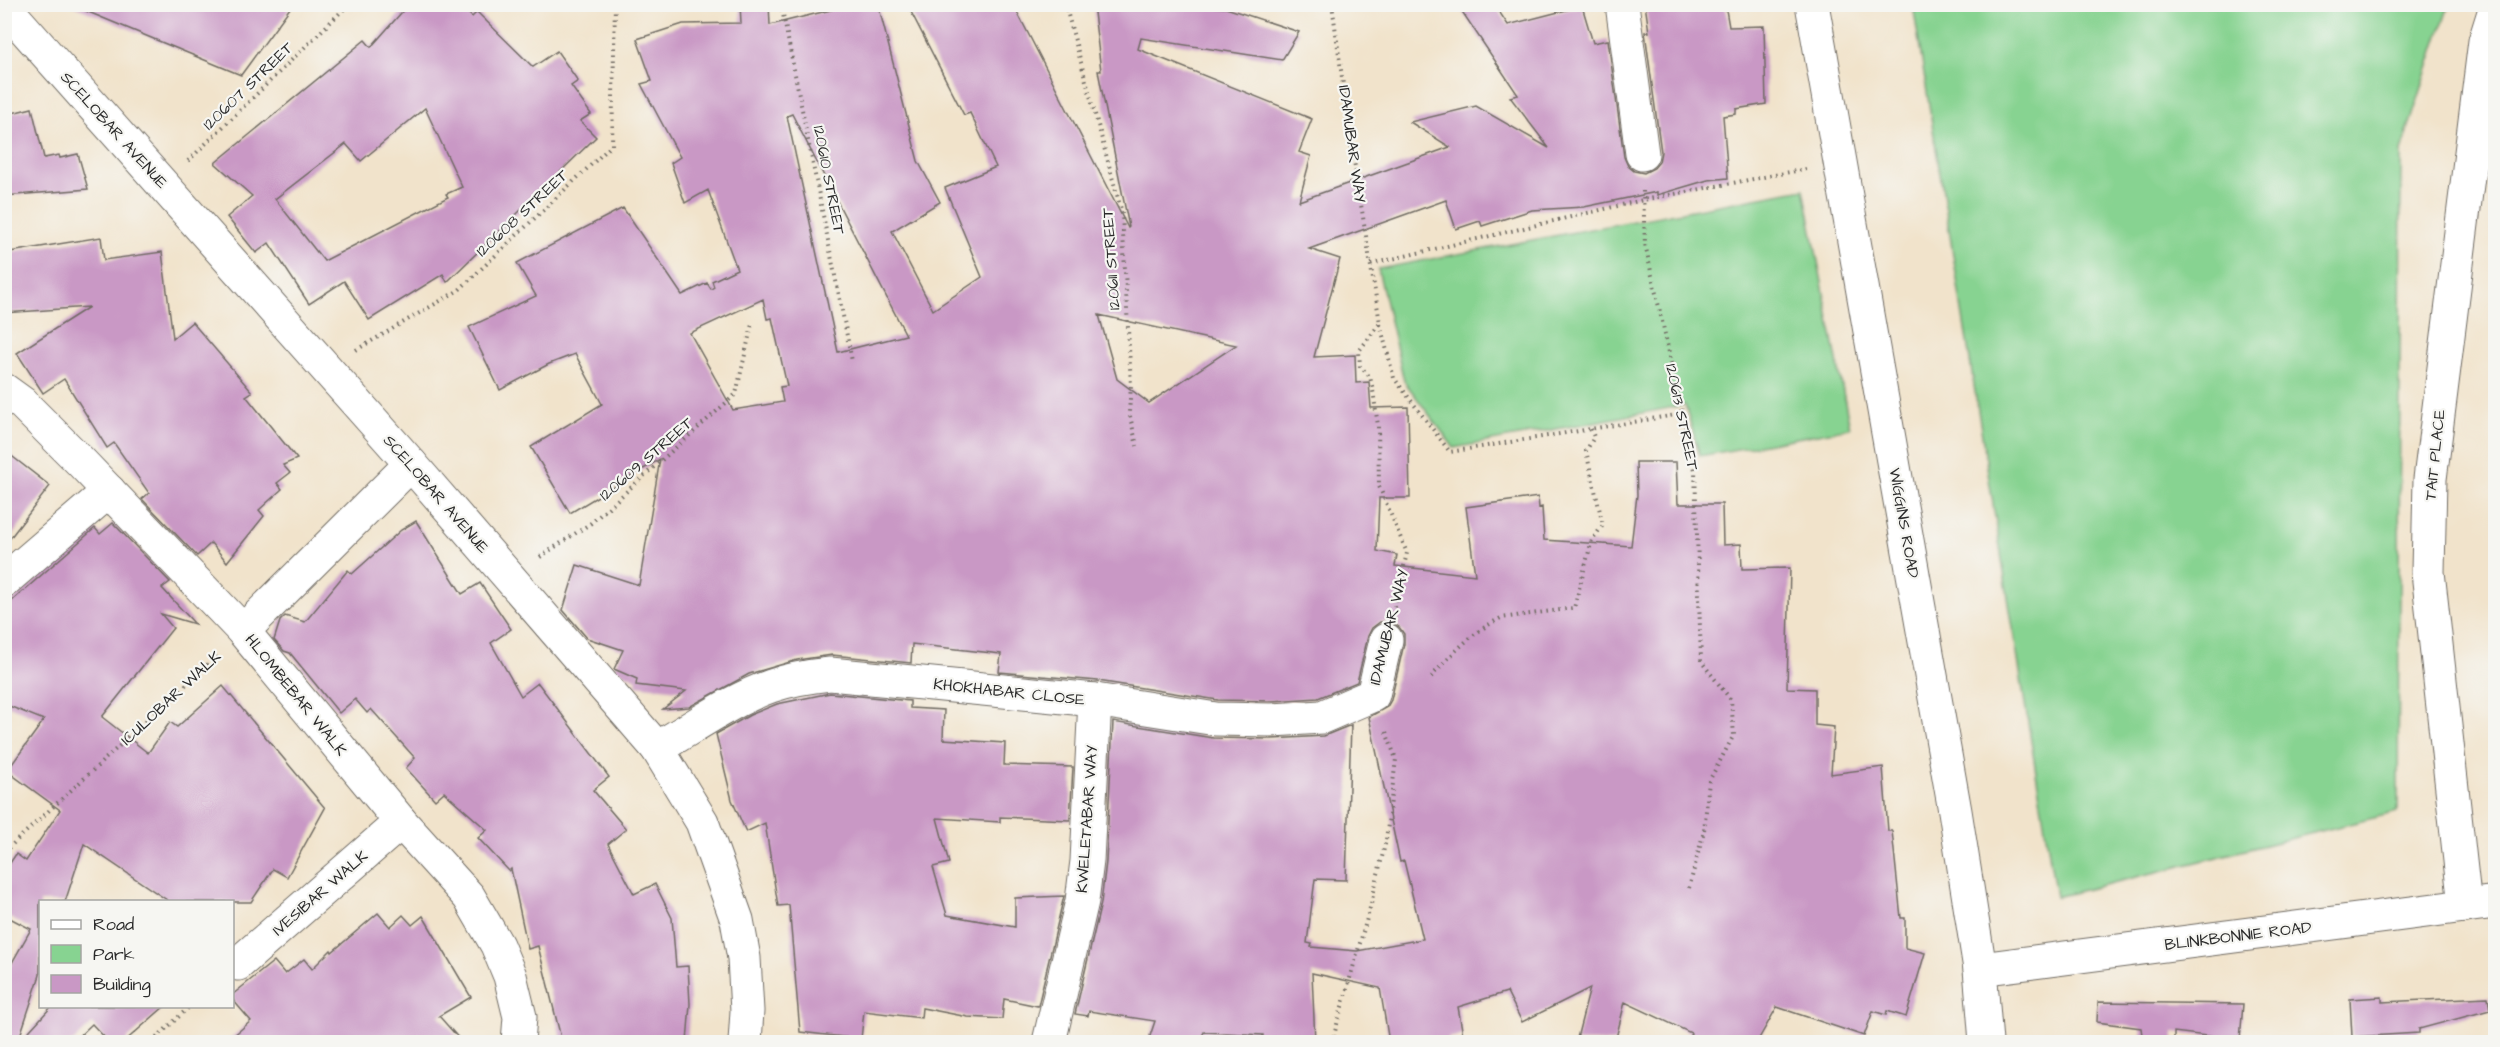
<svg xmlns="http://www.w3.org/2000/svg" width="2500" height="1047" viewBox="0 0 2500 1047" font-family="'Architects Daughter',sans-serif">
  <rect width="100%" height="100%" fill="#f6f6f2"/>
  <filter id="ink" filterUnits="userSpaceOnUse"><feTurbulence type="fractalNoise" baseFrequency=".0167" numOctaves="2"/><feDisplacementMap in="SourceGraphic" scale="12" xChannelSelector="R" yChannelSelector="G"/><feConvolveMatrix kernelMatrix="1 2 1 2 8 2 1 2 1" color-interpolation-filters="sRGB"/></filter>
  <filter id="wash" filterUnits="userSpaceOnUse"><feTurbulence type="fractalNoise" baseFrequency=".008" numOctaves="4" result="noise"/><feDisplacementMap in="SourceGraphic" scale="24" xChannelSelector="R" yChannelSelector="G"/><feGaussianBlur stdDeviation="1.35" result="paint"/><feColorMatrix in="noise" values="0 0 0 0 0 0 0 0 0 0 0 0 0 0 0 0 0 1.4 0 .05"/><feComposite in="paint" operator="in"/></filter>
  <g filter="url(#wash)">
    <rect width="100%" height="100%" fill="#f1e3cb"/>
    <g fill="#87d391" stroke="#597f5e" stroke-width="1.5">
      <polygon points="1913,5 2449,5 2401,151 2398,812 2056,897"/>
      <polygon points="1804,189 1850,428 1700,456 1685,405 1454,448 1404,381 1378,269"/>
    </g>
    <g id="blocks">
      <g fill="#c998c5" fill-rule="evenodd">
        <polygon points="69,4 293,4 241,75"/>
        <path d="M409,4H459L472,17L477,12L533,67L557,51L578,81L571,86L591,114L580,121L596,137L447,282L443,274L369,320L344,281L309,304L269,243L256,253L227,217L252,196L215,163L365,40L371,47ZM425,108L462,187L446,194L448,197L324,261L275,199L346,144L361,161Z"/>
        <path d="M740,4H769L770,25L855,4H878L918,161L940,202L892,231L933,310L982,277L945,188L996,167L970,113L964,115L907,4H1013L1128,228L1129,227L1098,71H1101L1093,4H1210L1211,7L1226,8L1299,32L1282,60L1141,38L1138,49L1312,119L1299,152L1311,156L1299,201L1450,147L1410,122L1476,106L1549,148L1510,97L1518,95L1457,4H1494L1508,25L1582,6L1593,43L1608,40L1624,157L1628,166L1634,171L1644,173L1654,168L1659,162L1661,152L1645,32H1649L1645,4H1725L1729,27L1764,26L1766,104L1736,109V114L1723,116L1728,178L1708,180L1657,195V192L1584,207L1532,210L1482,226L1480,221L1456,229L1446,200L1309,249L1340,259L1314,357L1355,355L1356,383L1369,382L1371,408L1408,407L1410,498H1379L1377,551L1397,555L1395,566L1475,575L1466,507L1538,497L1539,508L1542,507L1544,540L1631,546L1637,495L1636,462H1676L1678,504H1722L1723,545L1741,544L1742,569L1790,568L1787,688L1815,689V725L1834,727L1831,774L1883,767L1888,831H1892L1901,918H1905V948L1925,953L1906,1017L1887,1011L1886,1015L1873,1011L1864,1036L1777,1007L1757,1042H1687L1691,1033L1625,1002L1615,1042H1576L1590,988L1522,1022L1507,992L1458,1007L1463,1035L1448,1038L1449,1042H1389L1380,988L1312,973L1315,1042H1263V1035L1204,1032L1199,1042H1148L1155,1021L1089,1011L1088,1016L1075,1014L1101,903L1106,862L1113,722L1213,738L1272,739L1324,736L1351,725L1346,880L1315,879L1307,943L1312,944L1311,947L1357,951L1423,939L1404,861L1400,862L1369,717L1387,707L1391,700L1404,644V634L1399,627L1391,622H1380L1372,628L1368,636L1357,682L1318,698L1272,701L1218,700L1098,681L999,672L1001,654L912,644L911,663L832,655L797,660L749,674L689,707L663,709L686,691L636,685L637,679L614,669L623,650L587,638L563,610L577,565L639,585L660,459L570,513L531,447L602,404L575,354L549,364L500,390L469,327L536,296L517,263L623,208L682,295L707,283L711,289L714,287L712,281L737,269L708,190L685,203L671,163L680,157L641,84L652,81L637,39L683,24L741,23ZM792,114L906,335L838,352L787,116ZM763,299L767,319L772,318L787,386L780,387L783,402L733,410L690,333ZM1099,315L1236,345L1149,403L1117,379Z"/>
        <polygon points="32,108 44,158 59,155 60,158 78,154 88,189 4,196 4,115"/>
        <polygon points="101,237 104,260 162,252 173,338 192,322 252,392 246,396 297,459 283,465 290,473 277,483 282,489 259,510 264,516 227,562 211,543 197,556 142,499 149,493 114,443 107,448 64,379 43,393 17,353 89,307 4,313 4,253"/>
        <polygon points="4,450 50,486 4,546"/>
        <polygon points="416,521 462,594 480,583 511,629 491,643 521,696 538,683 609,777 593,790 626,829 608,844 634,894 655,884 672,918 676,967 688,966 690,1004 687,1042 562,1042 538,946 528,949 511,869 509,871 478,838 487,830 444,792 435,800 406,768 415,758 371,709 367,713 355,699 339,713 290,653 284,651 274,640 280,621 285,616 305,622 348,570 352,574 401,530"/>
        <polygon points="113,523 170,582 162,588 195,624 161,614 173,628 102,717 148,753 170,722 177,727 223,686 325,808 287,877 273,869 251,902 170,902 84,844 65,902 40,902 40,975 18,1042 4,1042 4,977 31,929 4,915 4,872 16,854 26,861 60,810 7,771 44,720 4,704 4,619 12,601 95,528 100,534"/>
        <polygon points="830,693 910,701 910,708 944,710 943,739 1005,743 1004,765 1073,767 1070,820 1000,817 1000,822 937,818 949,863 933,867 947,915 1015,927 1015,898 1064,896 1038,1006 1004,999 1002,1019 968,1017 922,1008 921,1018 864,1011 861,1039 800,1032 789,905 778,906 765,823 746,832 732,800 716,734 750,715 777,704"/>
        <polygon points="378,913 390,927 403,915 412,925 423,916 471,997 439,1016 462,1042 226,1042 251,1021 232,999 232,995 274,961 285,974 304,959 312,969 331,950 332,952"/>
        <polygon points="2382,997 2382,1002 2488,997 2490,1010 2419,1029 2419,1033 2352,1037 2350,999"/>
        <polygon points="2098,1002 2243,1004 2240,1040 2174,1032 2174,1042 2143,1042 2141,1028 2097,1022"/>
        <polygon points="52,1006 165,1006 124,1042 109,1042 92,1024 73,1042 19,1042"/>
      </g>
    </g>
  </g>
  <g filter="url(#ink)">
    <use href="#blocks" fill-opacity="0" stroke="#706b63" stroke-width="1.5"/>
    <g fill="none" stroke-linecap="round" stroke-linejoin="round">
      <g stroke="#706b63" stroke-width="35">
        <g id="minor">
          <polyline points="1622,4 1642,154"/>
          <polyline points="1812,4 1955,811 1980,969 1986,1042"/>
          <polyline points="4,6 411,464 657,748 702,822 737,920 744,958 747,1011 745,1042"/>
          <polyline points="4,390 22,403 80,461 243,631 401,822 469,897 497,945 510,976 520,1017 518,1042"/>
          <polyline points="4,581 109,491"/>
          <polyline points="243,631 411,464"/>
          <path d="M657,748C694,727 731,700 771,686C791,679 810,676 830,674L1095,700L1216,719L1272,720L1322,717L1373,695L1386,640"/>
          <polyline points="2465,906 2428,572 2430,479 2485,41 2496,6"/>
          <polyline points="238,964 401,822"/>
          <polyline points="1980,969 2496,902"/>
          <polyline points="1049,1042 1082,901 1087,861 1095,700"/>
        </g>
      </g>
      <g stroke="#706b63" stroke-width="4" stroke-dasharray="1.5 4.5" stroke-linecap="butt">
        <polyline points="781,4 852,361"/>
        <polyline points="1065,4 1122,213 1131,386 1129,412 1137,446"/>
        <polyline points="1332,4 1350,136 1380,323 1359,351 1360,366 1370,377 1373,390 1378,426 1379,486 1407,553 1394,608"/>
        <polyline points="188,161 349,4"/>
        <polyline points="1643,191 1645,244 1695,470 1701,661 1731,700 1734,735 1709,781 1704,831 1689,888"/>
        <polyline points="1371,264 1643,200 1806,169"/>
        <polyline points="1380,324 1394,378 1450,452 1682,414"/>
        <polyline points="356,350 459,290 612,145 615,4"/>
        <polyline points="540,557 591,523 736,394 752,324"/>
        <path d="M1431,677C1452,654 1472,632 1501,618L1574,608L1592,540L1603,525L1586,451L1594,437L1591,429"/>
        <polyline points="4,852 217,656"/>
        <polyline points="152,1042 190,1006"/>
        <polyline points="1332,1042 1371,904 1386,840 1396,759 1385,729"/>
      </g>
      <use href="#minor" stroke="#fff" stroke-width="33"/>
    </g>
  </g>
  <g text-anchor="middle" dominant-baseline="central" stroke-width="4.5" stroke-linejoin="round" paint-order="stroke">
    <g font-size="16" fill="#2b2b2b" stroke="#f6f6f2">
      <text transform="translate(248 86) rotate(-44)">120607 STREET</text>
      <text transform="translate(114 130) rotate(48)">SCELOBAR AVENUE</text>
      <text transform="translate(1352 144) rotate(82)">IDAMUBAR WAY</text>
      <text transform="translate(829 180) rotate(79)">120610 STREET</text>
      <text transform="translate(522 213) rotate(-43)">120608 STREET</text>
      <text transform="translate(1111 259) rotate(-94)">120611 STREET</text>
      <text transform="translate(1682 417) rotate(78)">120613 STREET</text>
      <text transform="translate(2435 455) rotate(-84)">TAIT PLACE</text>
      <text transform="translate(646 459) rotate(-41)">120609 STREET</text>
      <text transform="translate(436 494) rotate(49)">SCELOBAR AVENUE</text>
      <text transform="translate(1904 523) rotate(80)">WIGGINS ROAD</text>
      <text transform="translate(1389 627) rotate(-76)">IDAMUBAR WAY</text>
      <text transform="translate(1009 692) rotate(6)">KHOKHABAR CLOSE</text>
      <text transform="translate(296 695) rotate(51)">HLOMBEBAR WALK</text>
      <text transform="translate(171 698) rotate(-43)">ICULOBAR WALK</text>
      <text transform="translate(1087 819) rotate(-86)">KWELETABAR WAY</text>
      <text transform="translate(320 893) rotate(-41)">IVESIBAR WALK</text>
      <text transform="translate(2238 936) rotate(-7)">BLINKBONNIE ROAD</text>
    </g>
  </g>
  <rect width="2500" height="1047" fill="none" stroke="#f6f6f2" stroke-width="24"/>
  <rect x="39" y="900" width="195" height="108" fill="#f6f6f2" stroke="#a5a5a2" stroke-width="1.5"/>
  <rect x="51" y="920" width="30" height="9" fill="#ffffff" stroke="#a5a5a2" stroke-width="1.5"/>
  <text x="93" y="930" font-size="18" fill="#2b2b2b">Road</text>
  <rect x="51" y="945" width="30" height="18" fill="#87d391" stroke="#a5a5a2" stroke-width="1.5"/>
  <text x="93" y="960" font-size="18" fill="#2b2b2b">Park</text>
  <rect x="51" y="975" width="30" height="18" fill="#c998c5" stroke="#a5a5a2" stroke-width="1.5"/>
  <text x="93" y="990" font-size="18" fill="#2b2b2b">Building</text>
</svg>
